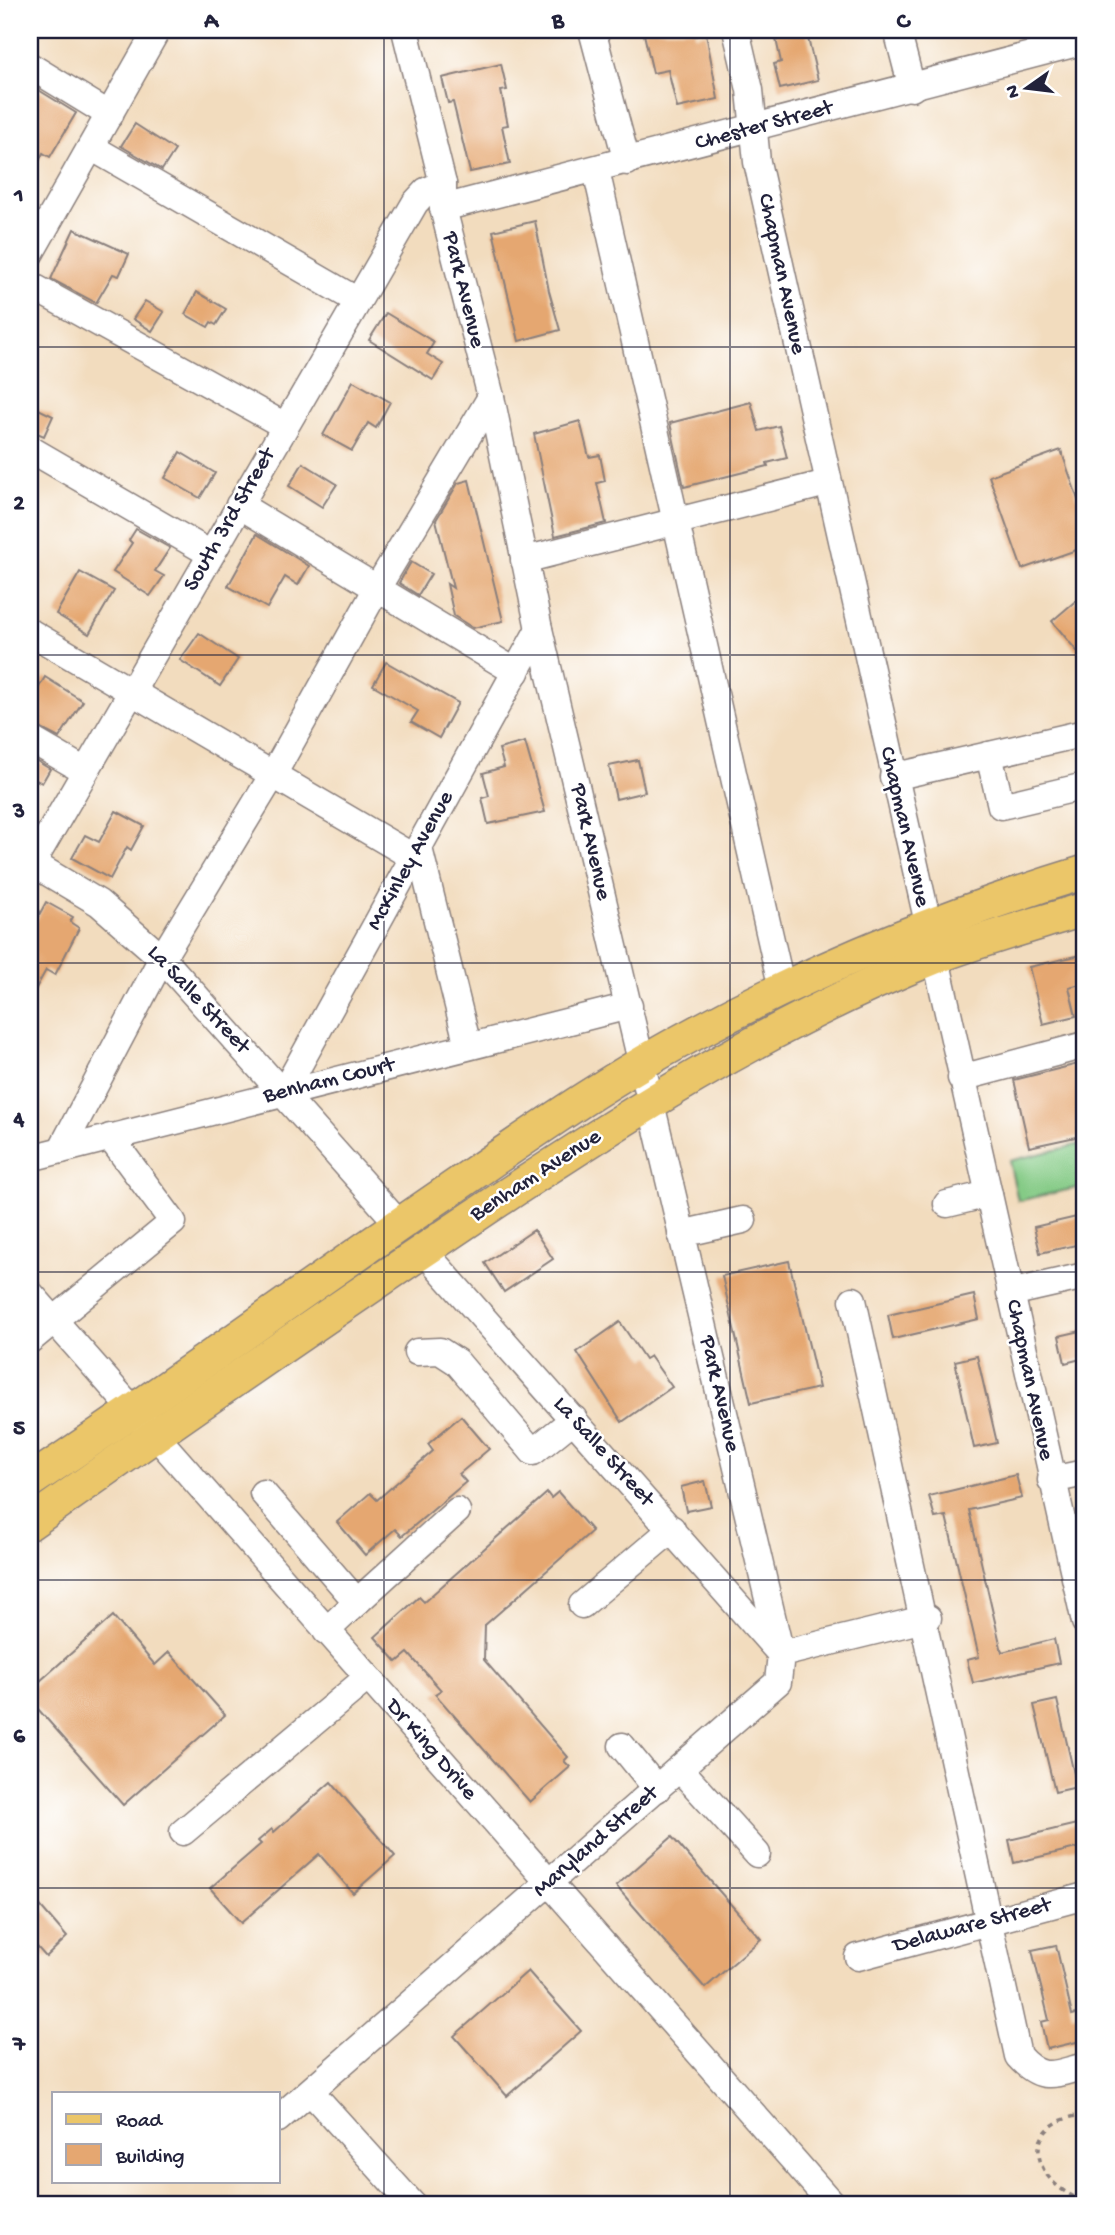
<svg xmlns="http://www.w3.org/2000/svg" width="1115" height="2235" viewBox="0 0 1115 2235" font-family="'Gochi Hand',sans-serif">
  <rect width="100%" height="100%" fill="#fff"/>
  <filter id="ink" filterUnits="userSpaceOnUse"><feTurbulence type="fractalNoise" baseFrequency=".0143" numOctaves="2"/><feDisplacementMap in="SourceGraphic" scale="14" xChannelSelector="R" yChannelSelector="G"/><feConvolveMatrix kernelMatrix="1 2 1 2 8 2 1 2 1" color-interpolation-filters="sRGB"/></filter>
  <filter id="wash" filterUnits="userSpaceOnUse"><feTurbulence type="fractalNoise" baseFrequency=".00686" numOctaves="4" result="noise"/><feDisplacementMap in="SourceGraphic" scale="28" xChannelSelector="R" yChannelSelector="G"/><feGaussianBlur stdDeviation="1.57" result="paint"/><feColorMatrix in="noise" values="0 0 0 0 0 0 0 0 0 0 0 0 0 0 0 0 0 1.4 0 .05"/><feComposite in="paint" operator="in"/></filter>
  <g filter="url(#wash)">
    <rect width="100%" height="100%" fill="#f2dcbe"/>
    <polygon fill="#85cb86" stroke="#547660" stroke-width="2" points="1085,1143 1085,1186 1018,1201 1009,1161"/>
    <g id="blocks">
      <g fill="#e5a771">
        <polygon points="643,30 694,30 695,36 706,33 718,99 677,108 668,70 653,73"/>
        <polygon points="774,30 806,30 818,80 780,89 774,64 781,62"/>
        <polygon points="501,64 507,90 501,91 508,125 502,126 510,164 470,172 453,102 448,103 442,78"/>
        <polygon points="32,86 76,113 50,157 43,153 30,178"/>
        <polygon points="135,124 175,150 162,170 121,146"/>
        <polygon points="535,221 549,291 560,330 519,341 493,231"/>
        <polygon points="74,229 129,254 119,276 113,274 96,303 51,279"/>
        <polygon points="197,292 226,309 216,325 211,322 208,327 185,314"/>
        <polygon points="145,301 164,312 152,331 133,319"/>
        <polygon points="386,313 434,342 427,354 443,364 433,380 369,340"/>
        <polygon points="353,381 390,402 376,428 368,423 352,451 323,435"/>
        <polygon points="751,402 759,431 779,426 787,458 767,463 768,466 684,487 670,423"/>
        <polygon points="30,405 53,416 44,436 30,430"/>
        <polygon points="580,421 589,457 600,455 605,481 597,483 606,523 555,536 534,434"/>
        <polygon points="1061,450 1085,520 1085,547 1022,569 989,476"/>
        <polygon points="180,452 215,473 200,498 165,478"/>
        <polygon points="303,463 337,484 322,507 289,486"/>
        <polygon points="469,480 503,621 473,628 454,616 447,584 453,588 436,520 458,483"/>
        <polygon points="136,529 170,548 155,571 164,576 150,596 113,572 132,543 129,540"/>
        <polygon points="257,534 309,566 298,585 285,577 267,608 228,586"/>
        <polygon points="411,562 431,574 418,595 399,583"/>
        <polygon points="80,572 114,591 89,634 56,614"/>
        <polygon points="1085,593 1085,661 1052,621"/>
        <polygon points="199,633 238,659 220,686 180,660"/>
        <polygon points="386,662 458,703 439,738 411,722 418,711 373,685"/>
        <polygon points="45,677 83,701 59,738 30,723 30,702"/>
        <polygon points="525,742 545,812 488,824 482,798 489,796 483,773 504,767 499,749"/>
        <polygon points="30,757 50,769 42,783 34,779 30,786"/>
        <polygon points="638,760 645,792 616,799 609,766"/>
        <polygon points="116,811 144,826 131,850 127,847 110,879 72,858 85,835 99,842"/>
        <polygon points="46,902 73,917 70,922 79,928 55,975 46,970 30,999 30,932"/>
        <polygon points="1085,954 1085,983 1069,987 1076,1016 1043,1024 1029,967"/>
        <polygon points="1078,1064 1085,1097 1085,1135 1029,1147 1014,1080"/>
        <polygon points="1085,1215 1085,1243 1040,1253 1034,1227"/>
        <polygon points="534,1230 553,1259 504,1292 485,1263"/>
        <polygon points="789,1261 819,1388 751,1403 722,1276"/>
        <polygon points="974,1295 979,1319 893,1339 888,1315"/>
        <polygon points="620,1322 645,1359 650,1356 672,1387 622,1422 577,1352"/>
        <polygon points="1085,1330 1085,1358 1065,1363 1059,1336"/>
        <polygon points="977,1356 997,1443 974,1448 955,1361"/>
        <polygon points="461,1416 489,1449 459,1474 466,1482 402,1536 395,1529 365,1555 337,1522 370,1493 377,1500 433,1451 428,1444"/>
        <polygon points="1016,1475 1022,1498 969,1510 1002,1652 1054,1639 1059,1663 973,1683 967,1660 979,1657 946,1516 935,1518 929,1496"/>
        <polygon points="705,1481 711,1506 686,1511 681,1487"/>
        <polygon points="558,1492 592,1531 485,1625 484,1660 568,1757 564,1761 570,1767 530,1802 435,1694 441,1690 408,1653 397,1662 375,1637 419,1597 424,1602 547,1493 551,1498"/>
        <polygon points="113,1616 155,1665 169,1652 225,1715 123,1805 30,1700 30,1690"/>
        <polygon points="1057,1700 1077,1787 1055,1792 1034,1705"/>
        <polygon points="331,1782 395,1856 353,1893 319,1854 241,1923 210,1888 261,1844 258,1841 272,1829 274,1832"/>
        <polygon points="1085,1822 1085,1846 1014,1863 1009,1840"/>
        <polygon points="672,1837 761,1939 705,1988 616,1886"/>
        <polygon points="30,1894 67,1937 46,1957 30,1939"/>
        <polygon points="1056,1945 1072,2015 1085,2012 1085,2040 1047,2049 1041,2022 1049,2020 1032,1950"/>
        <polygon points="528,1971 581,2031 507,2096 454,2036"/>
      </g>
    </g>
  </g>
  <g filter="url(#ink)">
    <use href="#blocks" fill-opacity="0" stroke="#8a7f7c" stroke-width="2"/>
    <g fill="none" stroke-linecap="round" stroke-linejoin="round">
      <g stroke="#8a7f7c" stroke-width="29">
        <g id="minor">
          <polyline points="405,30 443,184 443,208 491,397 539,629 781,1654"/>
          <polyline points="592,30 627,162"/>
          <polyline points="736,30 750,90 757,162 1085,1622"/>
          <polyline points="897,30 912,88"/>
          <polyline points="30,66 110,115"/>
          <polyline points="91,147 358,301"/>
          <polyline points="596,170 782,989"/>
          <polyline points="443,208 1085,41"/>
          <polyline points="30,254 157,30"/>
          <polyline points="30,285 285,426"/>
          <polyline points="30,449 211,554"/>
          <polyline points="239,505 516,672"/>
          <polyline points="524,560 827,483"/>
          <polyline points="30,632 413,857"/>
          <polyline points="30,739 85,771"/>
          <polyline points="989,755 1001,806 1085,786"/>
          <polyline points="893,777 1085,733"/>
          <polyline points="419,848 468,1046"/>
          <polyline points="32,863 99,903 162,958 399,1224"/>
          <polyline points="30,867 415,203 426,191 443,184"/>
          <polyline points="961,1078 1085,1045"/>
          <polyline points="284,1092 539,629"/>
          <polyline points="61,1150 162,958 274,773 376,590 491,397"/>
          <polyline points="30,1158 629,1006"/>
          <polyline points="947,1204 989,1194"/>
          <polyline points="681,1234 743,1220"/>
          <polyline points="423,1250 777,1650"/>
          <polyline points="30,1293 833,2205"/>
          <polyline points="1010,1293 1085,1276"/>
          <path d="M853,1300L1018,2056C1042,2083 1054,2074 1085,2066"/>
          <polyline points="30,1340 173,1222 110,1137"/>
          <polyline points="417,1352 440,1351 457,1362 533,1452 574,1419"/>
          <polyline points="1051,1480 1085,1473"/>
          <polyline points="263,1493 357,1602 326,1631"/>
          <polyline points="357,1602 457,1511"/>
          <polyline points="582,1605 672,1529"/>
          <polyline points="622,1746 657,1789"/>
          <polyline points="680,1769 757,1854"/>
          <polyline points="183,1832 367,1678"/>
          <polyline points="858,1957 1085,1896"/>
          <polyline points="311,2092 413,2205"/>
          <polyline points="278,2119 778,1682 781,1654 928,1618"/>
        </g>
      </g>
      <g stroke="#8a7f7c" stroke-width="36">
        <g id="major">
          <path d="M30,1481C170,1388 306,1288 445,1193C524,1139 603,1083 688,1037C815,968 947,914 1085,872"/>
          <path d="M30,1523C176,1420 323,1318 472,1218C619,1120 768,1024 933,958C982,939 1034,925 1085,909"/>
        </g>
      </g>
      <path stroke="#8a7f7c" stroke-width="3.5" stroke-dasharray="5 5" stroke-linecap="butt" d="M1085,2115C1020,2120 1027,2182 1085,2201"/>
      <use href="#minor" stroke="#fff" stroke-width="26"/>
      <use href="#major" stroke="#ebc669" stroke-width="33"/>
    </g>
  </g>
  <path fill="none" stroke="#22223b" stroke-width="2" stroke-opacity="0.55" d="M384,30V2205M730,30V2205M30,347H1085M30,655H1085M30,963H1085M30,1272H1085M30,1580H1085M30,1888H1085"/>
  <g text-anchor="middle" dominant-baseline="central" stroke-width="5" stroke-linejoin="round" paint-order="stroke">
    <g font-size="23" fill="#22223b" stroke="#fff">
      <text transform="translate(764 126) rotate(-15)">Chester Street</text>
      <text transform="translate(781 274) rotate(78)">Chapman Avenue</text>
      <text transform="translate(463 290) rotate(76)">Park Avenue</text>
      <text transform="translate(230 520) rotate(-60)">South 3rd Street</text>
      <text transform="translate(904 827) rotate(77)">Chapman Avenue</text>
      <text transform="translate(590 842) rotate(77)">Park Avenue</text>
      <text transform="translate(411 861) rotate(-61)">McKinley Avenue</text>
      <text transform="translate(198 1000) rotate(47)">La Salle Street</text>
      <text transform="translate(329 1081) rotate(-14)">Benham Court</text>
      <text transform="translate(536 1176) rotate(-33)">Benham Avenue</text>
      <text transform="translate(1029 1380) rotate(78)">Chapman Avenue</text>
      <text transform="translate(719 1394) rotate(77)">Park Avenue</text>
      <text transform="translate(603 1452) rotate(48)">La Salle Street</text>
      <text transform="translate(431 1750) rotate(49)">Dr King Drive</text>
      <text transform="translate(596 1842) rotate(-41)">Maryland Street</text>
      <text transform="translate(972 1926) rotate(-15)">Delaware Street</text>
    </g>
  </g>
  <rect width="1115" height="2235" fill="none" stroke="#fff" stroke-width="77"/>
  <rect x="52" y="2092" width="228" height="91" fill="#ffffff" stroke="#a7a7b1" stroke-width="2"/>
  <rect x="66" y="2114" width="35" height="10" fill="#ebc669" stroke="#a7a7b1" stroke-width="2"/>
  <text x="116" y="2126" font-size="21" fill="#22223b">Road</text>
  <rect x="66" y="2144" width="35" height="21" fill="#e5a771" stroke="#a7a7b1" stroke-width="2"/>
  <text x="116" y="2162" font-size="21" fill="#22223b">Building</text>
  <g transform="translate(1027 88) rotate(256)" stroke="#ffffff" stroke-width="5" paint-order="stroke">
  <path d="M0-5L12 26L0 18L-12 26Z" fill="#22223b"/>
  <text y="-10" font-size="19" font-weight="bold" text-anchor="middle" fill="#22223b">N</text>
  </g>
  <rect x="38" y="38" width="1038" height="2158" fill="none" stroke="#22223b" stroke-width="2.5"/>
  <g font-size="23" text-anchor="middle" font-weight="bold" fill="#22223b">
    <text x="211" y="27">A</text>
    <text x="558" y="27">B</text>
    <text x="903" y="27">C</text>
    <text x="19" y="201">1</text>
    <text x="19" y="509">2</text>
    <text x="19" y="817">3</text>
    <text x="19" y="1125">4</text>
    <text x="19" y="1434">5</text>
    <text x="19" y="1742">6</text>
    <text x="19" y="2050">7</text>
  </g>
</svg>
